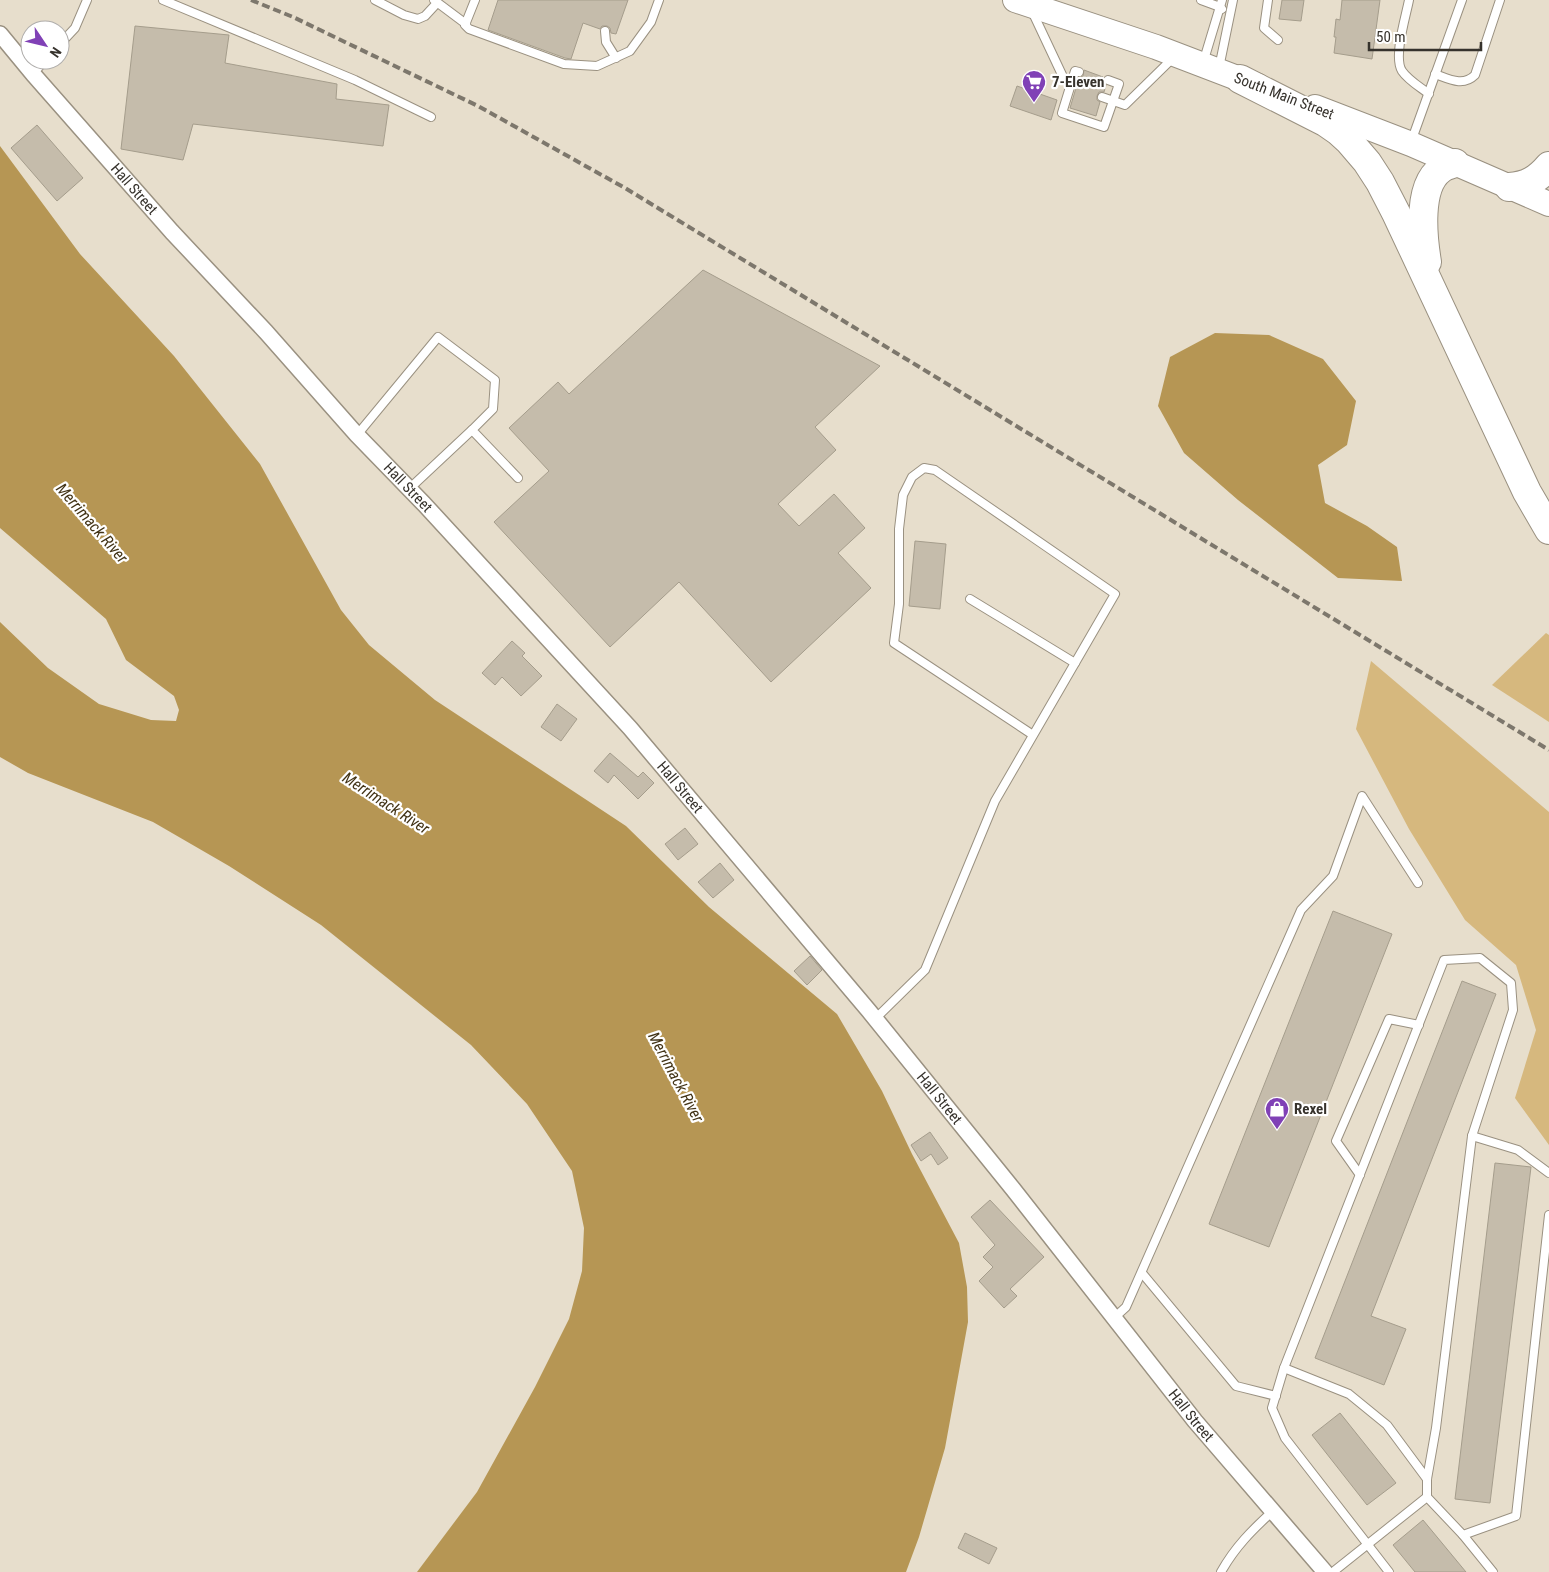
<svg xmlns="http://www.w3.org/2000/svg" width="1549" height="1572" viewBox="0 0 1549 1572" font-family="'Roboto Condensed',sans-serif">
  <rect width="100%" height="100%" fill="#e7decc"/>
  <g fill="#d6b87e">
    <polygon points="1546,633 1549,635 1549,722 1492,685"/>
    <polygon points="1371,661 1549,812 1549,1145 1515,1098 1536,1030 1516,965 1465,920 1409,829 1356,729"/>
  </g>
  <g fill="#b69654">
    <polygon points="0,146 80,254 174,356 260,464 341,610 369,645 435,700 626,826 709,907 837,1014 882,1091 912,1154 959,1243 967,1287 968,1322 945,1448 919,1537 906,1572 417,1572 477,1492 535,1387 569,1319 582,1271 584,1228 572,1171 527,1104 471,1045 321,925 229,866 153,822 28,773 0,757 0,622 48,668 99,704 151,720 176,721 179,710 174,696 126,660 106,619 0,528"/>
    <polygon points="1215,333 1269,335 1323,359 1356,401 1347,445 1318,465 1325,503 1367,526 1397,547 1402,581 1338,578 1238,500 1184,453 1158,406 1170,357"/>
  </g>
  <g fill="#c5bcab" stroke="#a59d8c">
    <polygon points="498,0 628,0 616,34 611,33 610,28 607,26 602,26 600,29 583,23 571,59 565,58 488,30"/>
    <polygon points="1282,0 1304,0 1301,21 1279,19"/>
    <polygon points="1342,0 1380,0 1372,59 1334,53 1336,37 1334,37 1336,19 1340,20"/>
    <polygon points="135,26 229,35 225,63 337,84 336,99 389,105 383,146 193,124 183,160 121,149"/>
    <polygon points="1084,70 1103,77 1103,81 1106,85 1104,92 1099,92 1097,96 1097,100 1100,102 1096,116 1070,108 1079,78 1083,76"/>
    <polygon points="1017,86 1057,100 1051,120 1010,106"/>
    <polygon points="37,125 83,178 57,201 11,148"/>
    <polygon points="703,270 880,366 815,427 836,450 778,504 799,526 834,494 865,528 838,553 871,588 771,682 679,582 610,647 494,522 549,471 509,428 558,382 569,394"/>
    <polygon points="915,541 946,544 940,609 909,606"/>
    <polygon points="512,641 525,653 522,656 542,676 521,696 502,677 495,685 482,673"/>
    <polygon points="557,704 577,719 561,741 541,727"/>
    <polygon points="610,753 638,777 643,772 654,783 638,799 614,775 608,783 594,771"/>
    <polygon points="685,828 698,844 678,860 665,844"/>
    <polygon points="720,863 734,880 713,898 698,882"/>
    <polygon points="1333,911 1392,934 1269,1247 1209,1224"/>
    <polygon points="810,956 822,970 807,985 794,971"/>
    <polygon points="1462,981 1496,994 1371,1316 1406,1329 1384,1385 1315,1358"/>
    <polygon points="930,1132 948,1158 938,1165 931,1154 921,1161 911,1145"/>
    <polygon points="1495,1163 1531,1167 1490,1503 1455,1499"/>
    <polygon points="990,1200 1044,1257 1010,1289 1017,1296 1004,1308 979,1281 993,1267 983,1257 995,1245 971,1217"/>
    <polygon points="1340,1413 1396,1483 1367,1505 1312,1435"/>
    <polygon points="1423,1520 1466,1572 1415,1572 1393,1545"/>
    <polygon points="965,1533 997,1548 989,1564 958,1548"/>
  </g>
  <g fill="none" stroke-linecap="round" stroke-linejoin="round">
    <g stroke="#9a9181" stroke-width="10">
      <g id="lane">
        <polyline points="163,0 355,80 431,117"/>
        <polyline points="375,0 404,15 418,19 425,16 437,3"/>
        <polyline points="434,0 466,24"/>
        <polyline points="475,0 465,25 469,29 564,64 597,66 630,51 651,22 659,0"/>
        <polyline points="1201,0 1220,7 1222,9"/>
        <polyline points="1268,0 1264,28 1278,40"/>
        <path d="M1409,0C1406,16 1393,57 1402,71C1408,80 1420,87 1429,94"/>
        <polyline points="1032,11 1064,79 1071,82"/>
        <polyline points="605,31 606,42 616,58"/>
        <polyline points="60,44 75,28 87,0"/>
        <polyline points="1203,63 1222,0"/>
        <polyline points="1219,68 1233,0"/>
        <polyline points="1079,72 1075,71 1062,113 1104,127 1119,84 1108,80"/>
        <polyline points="33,74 45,60"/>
        <path d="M1435,74C1449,79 1463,87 1475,75L1500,0"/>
        <polyline points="1102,97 1125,105 1173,58"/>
        <polyline points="1411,142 1462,0"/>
        <polyline points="357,435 438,337 495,380 493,409 472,430 518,478"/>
        <polyline points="409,489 472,430"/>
        <polyline points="970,599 1075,663"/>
        <polyline points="875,1019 925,970 995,801 1115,594 935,470 924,468 912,477 903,495 899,529 899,604 894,643 1033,735"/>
        <polyline points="1360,1175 1336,1141 1389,1019 1419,1025"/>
        <polyline points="1142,1273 1236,1386 1276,1396"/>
        <polyline points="1114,1318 1126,1307 1301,910 1333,876 1362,796 1418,883"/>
        <polyline points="1284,1368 1349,1394 1387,1425 1427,1479"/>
        <polyline points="1427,1497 1427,1479 1436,1428 1472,1136"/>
        <polyline points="1463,1535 1493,1572"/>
        <path d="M1221,1572C1235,1547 1252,1530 1273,1511"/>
        <polyline points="1333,1572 1427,1497 1463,1535 1516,1516 1549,1215"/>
        <polyline points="1389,1572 1285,1438 1272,1408 1284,1368 1444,960 1480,958 1511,983 1513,1010 1472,1136 1518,1150 1549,1173"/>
      </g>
    </g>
    <g stroke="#9a9181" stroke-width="18">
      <g id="street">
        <path id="s1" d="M0,34L33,74L172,232L266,332L357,435L424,504L630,728L869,1011L1013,1189L1195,1421L1325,1572"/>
      </g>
    </g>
    <g stroke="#9a9181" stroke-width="26">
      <g id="primary">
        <polyline points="1015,0 1156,47 1258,86"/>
        <polyline points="1315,107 1411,144 1549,204"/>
      </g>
    </g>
    <g stroke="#9a9181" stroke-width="30">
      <g id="highway">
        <polyline points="1240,79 1325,122 1338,131 1349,141 1367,162 1380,182 1396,213 1527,492 1549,530"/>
        <path d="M1509,187C1527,186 1538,179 1549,166"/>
        <path d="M1427,262C1423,238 1417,186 1441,169C1445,166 1450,165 1455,163"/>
      </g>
    </g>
    <use href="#lane" stroke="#fff" stroke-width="8"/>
    <use href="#street" stroke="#fff" stroke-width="15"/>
    <use href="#primary" stroke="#fff" stroke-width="24"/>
    <use href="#highway" stroke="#fff" stroke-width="28"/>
    <polyline stroke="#7d776c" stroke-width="4" stroke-dasharray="8 4" stroke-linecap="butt" points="251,0 293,17 478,106 625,188 1549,750"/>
  </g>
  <defs>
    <g id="supermarket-pin" transform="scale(1.25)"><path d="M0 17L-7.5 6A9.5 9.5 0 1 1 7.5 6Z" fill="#8041b6" stroke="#fff"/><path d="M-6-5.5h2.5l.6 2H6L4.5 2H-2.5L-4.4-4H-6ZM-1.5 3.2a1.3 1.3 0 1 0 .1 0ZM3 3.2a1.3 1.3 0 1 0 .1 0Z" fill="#fff"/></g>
    <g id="shop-pin" transform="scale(1.25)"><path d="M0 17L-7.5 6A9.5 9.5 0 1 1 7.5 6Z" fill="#8041b6" stroke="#fff"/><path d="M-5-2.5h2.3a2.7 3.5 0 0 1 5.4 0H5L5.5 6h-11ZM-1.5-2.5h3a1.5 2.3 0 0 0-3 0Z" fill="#fff"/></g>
  </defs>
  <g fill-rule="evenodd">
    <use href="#supermarket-pin" x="1034" y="82"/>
    <use href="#shop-pin" x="1277" y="1109"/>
  </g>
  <g text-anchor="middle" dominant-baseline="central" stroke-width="4.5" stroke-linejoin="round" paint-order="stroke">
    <g font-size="15" font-weight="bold" fill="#36322c" stroke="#fff" text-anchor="start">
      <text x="1052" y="82">7-Eleven</text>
      <text x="1294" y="1109">Rexel</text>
    </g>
    <g font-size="15" fill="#36322c" stroke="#fff">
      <text transform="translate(1284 96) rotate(21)">South Main Street</text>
      <text stroke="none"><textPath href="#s1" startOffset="205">Hall Street</textPath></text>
      <text stroke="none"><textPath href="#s1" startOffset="610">Hall Street</textPath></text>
      <text stroke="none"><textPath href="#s1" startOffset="1015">Hall Street</textPath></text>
      <text stroke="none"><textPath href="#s1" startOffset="1420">Hall Street</textPath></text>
      <text stroke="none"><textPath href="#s1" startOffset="1825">Hall Street</textPath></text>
    </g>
    <g font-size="16" font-style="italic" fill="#423316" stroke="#fff">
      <text transform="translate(92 523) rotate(49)">Merrimack River</text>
      <text transform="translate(386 803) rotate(33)">Merrimack River</text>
      <text transform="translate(676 1077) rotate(62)">Merrimack River</text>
    </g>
  </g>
  <g transform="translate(45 45) rotate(125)"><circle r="24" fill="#ffffff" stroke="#afadab"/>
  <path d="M0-4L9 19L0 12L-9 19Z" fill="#8041b6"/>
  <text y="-8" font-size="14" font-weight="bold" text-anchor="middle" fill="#36322c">N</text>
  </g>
  <path d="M1369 42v8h112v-8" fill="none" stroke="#36322c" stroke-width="2.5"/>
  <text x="1376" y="42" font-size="15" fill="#36322c" stroke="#ffffff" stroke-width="4" paint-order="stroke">50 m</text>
</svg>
